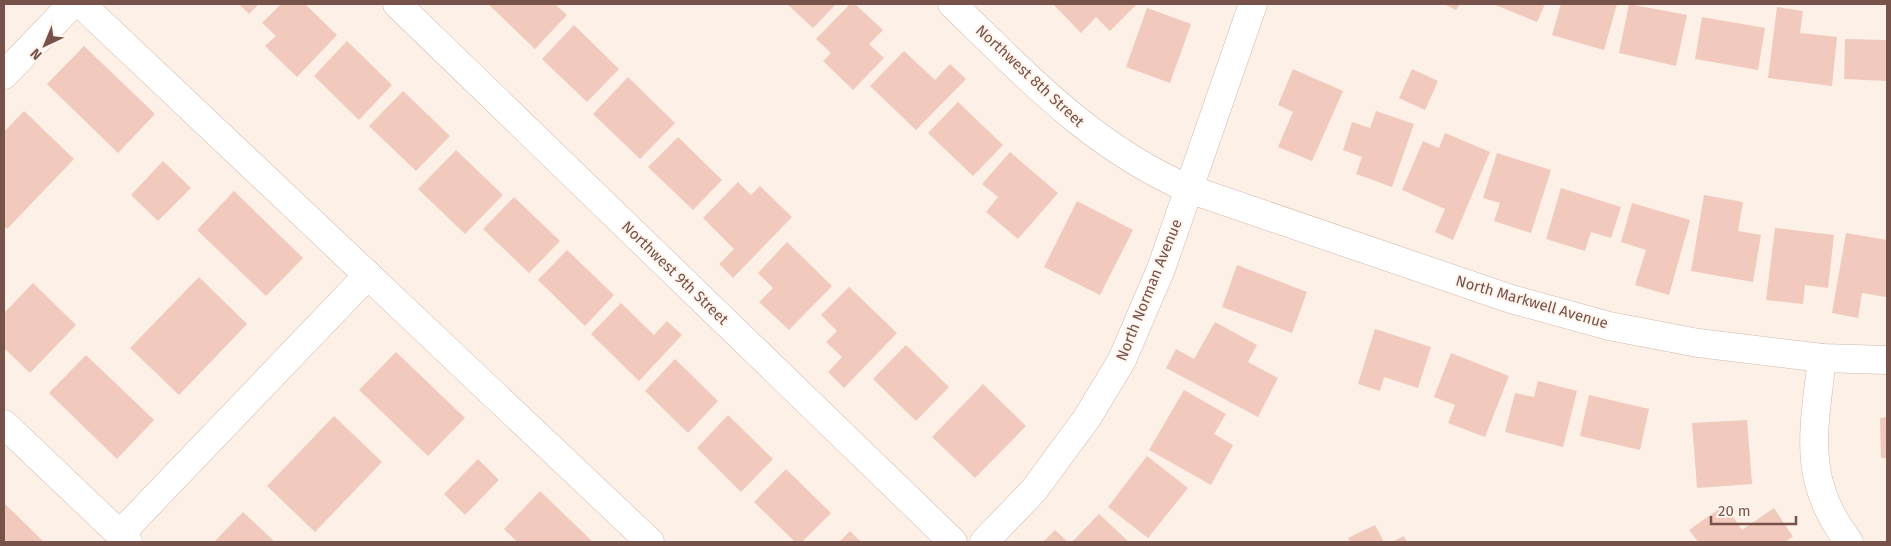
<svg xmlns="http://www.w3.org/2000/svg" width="1891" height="546" viewBox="0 0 1891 546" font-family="'Fira Sans',sans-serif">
  <rect width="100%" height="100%" fill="#fdf0e6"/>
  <g fill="#f2c9bd">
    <polygon points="239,4 259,4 249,14"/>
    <polygon points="281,4 305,4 337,35 297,77 265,46 276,36 262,23"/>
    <polygon points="488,4 555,4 567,15 535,49"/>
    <polygon points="787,4 836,4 813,28"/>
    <polygon points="850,4 855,4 883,30 869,44 884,58 853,90 823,61 831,53 816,39"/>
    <polygon points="1053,4 1137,4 1110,31 1096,17 1081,33"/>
    <polygon points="1444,4 1460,4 1456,10"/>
    <polygon points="1493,4 1545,4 1537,22"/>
    <polygon points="1561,4 1617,4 1604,50 1552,35"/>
    <polygon points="1629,4 1687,15 1676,66 1619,53"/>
    <polygon points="1777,7 1803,11 1800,33 1837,37 1832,86 1768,78"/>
    <polygon points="1147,8 1191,24 1170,83 1126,67"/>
    <polygon points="1702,17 1765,28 1758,70 1695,59"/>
    <polygon points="574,25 619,69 587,102 542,59"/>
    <polygon points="1845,39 1887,40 1887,81 1844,79"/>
    <polygon points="347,41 392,85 359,120 314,76"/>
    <polygon points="84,46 155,114 118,153 47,84"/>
    <polygon points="904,51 935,80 950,64 966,79 916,130 870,86"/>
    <polygon points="1293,69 1343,91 1312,161 1278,147 1293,112 1278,105"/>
    <polygon points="1412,69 1438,81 1425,110 1399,98"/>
    <polygon points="628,77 675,123 640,159 593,114"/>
    <polygon points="403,91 450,136 416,171 369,126"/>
    <polygon points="958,102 1003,145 973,176 928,133"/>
    <polygon points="24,111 74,159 7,229 4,226 4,132"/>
    <polygon points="1376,111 1414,124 1392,187 1356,174 1362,157 1343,150 1352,122 1370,128"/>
    <polygon points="1445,133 1490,152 1453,240 1435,232 1445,209 1402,190 1423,141 1439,148"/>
    <polygon points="678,137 722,180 693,210 648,167"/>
    <polygon points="456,150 503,195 465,234 418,189"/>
    <polygon points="1010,152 1058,193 1018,239 986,212 998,197 982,184"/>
    <polygon points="1497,153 1551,170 1531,233 1494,221 1500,203 1483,198"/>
    <polygon points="163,161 191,188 158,221 131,195"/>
    <polygon points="738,182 751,195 760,186 792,217 733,278 719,264 734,249 703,218"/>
    <polygon points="1561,188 1621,207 1611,238 1591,232 1585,251 1546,239"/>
    <polygon points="234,191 303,258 266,296 197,230"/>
    <polygon points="1704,195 1743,202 1738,231 1761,235 1753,282 1691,271"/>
    <polygon points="514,197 560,241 529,273 483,229"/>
    <polygon points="1077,201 1133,230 1100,295 1044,267"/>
    <polygon points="1632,203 1690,220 1669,295 1635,285 1646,250 1621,242"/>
    <polygon points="1775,228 1834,235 1828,288 1805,285 1803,304 1766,300"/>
    <polygon points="1846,233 1887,240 1886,297 1862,293 1858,318 1832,313"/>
    <polygon points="787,242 832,286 789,330 759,302 773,288 758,273"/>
    <polygon points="567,250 614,295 585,326 538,280"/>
    <polygon points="1237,265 1307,292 1292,333 1222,307"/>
    <polygon points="199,277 247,324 179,395 130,348"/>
    <polygon points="33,283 76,325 30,373 4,348 4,313"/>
    <polygon points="849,287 897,333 844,388 828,372 842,357 826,342 837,331 821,315"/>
    <polygon points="621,303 654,335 667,321 682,335 639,381 591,334"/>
    <polygon points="1215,322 1257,345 1248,362 1278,378 1258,417 1166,368 1176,349 1194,359"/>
    <polygon points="1375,329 1431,347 1418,388 1384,377 1380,391 1358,384"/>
    <polygon points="906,345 949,387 916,421 873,379"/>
    <polygon points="396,352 465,418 428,456 359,390"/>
    <polygon points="1451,353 1509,376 1485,437 1448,423 1455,405 1434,397"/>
    <polygon points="86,355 154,420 117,459 49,393"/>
    <polygon points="675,359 718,401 688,433 645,391"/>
    <polygon points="1538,381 1577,391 1563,447 1505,432 1515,393 1534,397"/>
    <polygon points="983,384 1026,426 975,478 932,437"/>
    <polygon points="1184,390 1226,414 1214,434 1233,445 1211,485 1149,450"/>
    <polygon points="1589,395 1649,409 1640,450 1580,436"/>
    <polygon points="728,415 773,459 741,492 697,448"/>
    <polygon points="334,416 382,462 315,532 267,486"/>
    <polygon points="1887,417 1887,458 1881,458 1880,418"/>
    <polygon points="1747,420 1752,484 1697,488 1692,423"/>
    <polygon points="1147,456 1188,488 1148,538 1108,507"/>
    <polygon points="478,459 499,480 465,515 444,494"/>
    <polygon points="786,469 831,513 802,542 795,542 754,502"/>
    <polygon points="540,491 593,542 517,542 504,529"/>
    <polygon points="4,503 44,542 4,542"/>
    <polygon points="1725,505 1742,530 1774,508 1793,537 1785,542 1698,542 1689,530"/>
    <polygon points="243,512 275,542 214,542"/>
    <polygon points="1099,514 1129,542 1072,542"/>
    <polygon points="1375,525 1384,542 1350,542 1348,538"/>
    <polygon points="1055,530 1068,542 1043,542"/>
    <polygon points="850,531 861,542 839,542"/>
    <polygon points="1404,536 1407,542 1392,542"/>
  </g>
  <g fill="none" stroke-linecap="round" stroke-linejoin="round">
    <g stroke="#d1b8ae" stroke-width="29">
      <g id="minor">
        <polyline points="81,4 650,542"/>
        <polyline points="397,4 953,542"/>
        <path d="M952,4C1028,77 1091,146 1189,189L1511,299L1609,326L1698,343L1822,358L1887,360"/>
        <polyline points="4,75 72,4"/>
        <path d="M1822,358C1814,430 1801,480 1849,542"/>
        <polyline points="4,424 128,542"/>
        <polyline points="120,534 368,275"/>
        <polyline points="984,542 1034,490 1087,418 1122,360 1161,269 1253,4"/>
      </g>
    </g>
    <use href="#minor" stroke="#fff" stroke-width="28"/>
  </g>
  <g text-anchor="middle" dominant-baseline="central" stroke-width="4" stroke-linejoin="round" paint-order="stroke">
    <g font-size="15" fill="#76524a" stroke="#fff5ed">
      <text transform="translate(1030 76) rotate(43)">Northwest 8th Street</text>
      <text transform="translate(675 273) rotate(44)">Northwest 9th Street</text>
      <text transform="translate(1149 290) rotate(-68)">North Norman Avenue</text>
      <text transform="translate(1532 302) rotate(16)">North Markwell Avenue</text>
    </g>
  </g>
  <rect width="1891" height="546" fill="none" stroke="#76524a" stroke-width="10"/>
  <g transform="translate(45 45) rotate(224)" stroke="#fff5ed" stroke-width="4" paint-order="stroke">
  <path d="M0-4L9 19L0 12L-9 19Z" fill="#76524a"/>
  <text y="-8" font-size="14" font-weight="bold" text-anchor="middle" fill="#76524a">N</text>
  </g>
  <path d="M1711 516v8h85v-8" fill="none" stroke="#76524a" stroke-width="2.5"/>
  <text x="1718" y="516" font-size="15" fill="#76524a" stroke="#fff5ed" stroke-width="4" paint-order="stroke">20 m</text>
</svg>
